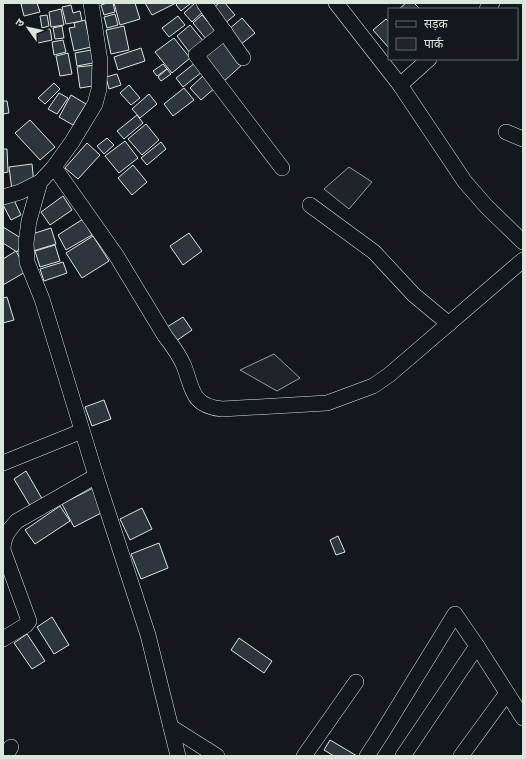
<svg xmlns="http://www.w3.org/2000/svg" width="526" height="759" font-family="Barlow,'Noto Sans Devanagari',sans-serif">
<style>
.green{fill:#202428;stroke:#939e99}
.building{fill:#2c363c;stroke:#d8e6dc}
.lines{fill:none;stroke-linecap:round;stroke-linejoin:round}
.minor-casing{stroke:#d8e6dc;stroke-width:16}
.minor{stroke:#14181c;stroke-width:15}
</style>
<rect width="100%" height="100%" fill="#14181c"/>
<g class="green">
<path d="M349,167L372,182L349,209L324,189Z"/>
<path d="M274,354L300,378L277,391L240,370Z"/>
</g>
<g class="building">
<path d="M26,3H37L40,12L24,16L21,4Z"/>
<path d="M107,3H113L115,12L104,15L101,5Z"/>
<path d="M114,3H135L140,19L120,25Z"/>
<path d="M145,3H176L152,15Z"/>
<path d="M178,3H191L181,11L176,5Z"/>
<path d="M195,3H200L206,9L192,22L184,13Z"/>
<path d="M219,3H225L235,15L224,24L212,9Z"/>
<path d="M406,3H414L420,9H399Z"/>
<path d="M71,5L73,13L80,11L82,21L66,24L62,7Z"/>
<path d="M61,9L64,25L51,27L49,12Z"/>
<path d="M115,14L118,25L107,28L104,17Z"/>
<path d="M47,15L49,26L42,28L40,16Z"/>
<path d="M202,15L216,31L206,39L193,23Z"/>
<path d="M178,16L185,25L169,37L162,28Z"/>
<path d="M242,18L255,33L240,45L228,30Z"/>
<path d="M386,19L389,22V48L373,30Z"/>
<path d="M85,20L91,47L74,51L69,28L75,27L74,23Z"/>
<path d="M190,25L204,42L190,53L177,36Z"/>
<path d="M62,26L64,38L55,39L53,28Z"/>
<path d="M124,26L129,50L111,54L106,30Z"/>
<path d="M50,29L52,40L38,43L36,32Z"/>
<path d="M174,38L190,58L172,73L155,52Z"/>
<path d="M63,40L66,52L54,55L52,42Z"/>
<path d="M222,40L243,64L224,81L202,57Z"/>
<path d="M141,48L145,61L118,70L114,57Z"/>
<path d="M96,49L98,62L77,66L75,53Z"/>
<path d="M68,53L72,74L60,76L56,56Z"/>
<path d="M195,63L202,72L183,87L176,78Z"/>
<path d="M163,64L167,69L157,76L153,71Z"/>
<path d="M96,65L99,85L80,88L77,67Z"/>
<path d="M167,69L171,74L161,81L158,77Z"/>
<path d="M206,73L217,86L201,100L190,88Z"/>
<path d="M117,74L121,85L109,89L106,77Z"/>
<path d="M54,83L60,89L45,104L38,98Z"/>
<path d="M129,85L140,98L131,105L120,93Z"/>
<path d="M184,88L194,100L173,116L164,104Z"/>
<path d="M59,93L68,98L57,114L48,109Z"/>
<path d="M149,94L157,104L140,118L132,109Z"/>
<path d="M71,95L86,104L73,125L59,117Z"/>
<path d="M3,101H7L9,113L3,114Z"/>
<path d="M137,115L143,123L124,139L117,131Z"/>
<path d="M30,120L55,147L40,160L15,133Z"/>
<path d="M146,124L159,140L142,155L128,139Z"/>
<path d="M107,138L114,145L104,154L97,146Z"/>
<path d="M125,141L138,158L119,173L105,156Z"/>
<path d="M161,142L166,149L147,165L141,158Z"/>
<path d="M87,143L100,155L78,179L65,168Z"/>
<path d="M3,149H7L8,172L3,173Z"/>
<path d="M32,164L34,184L12,190L9,167Z"/>
<path d="M133,165L147,182L132,195L118,178Z"/>
<path d="M63,196L72,210L50,225L41,212Z"/>
<path d="M14,200L21,215L11,220L3,205Z"/>
<path d="M83,219L92,235L66,250L58,235Z"/>
<path d="M3,227L24,240L17,252L3,243Z"/>
<path d="M51,228L56,244L33,251L29,235Z"/>
<path d="M189,233L202,251L183,265L170,246Z"/>
<path d="M93,236L109,261L82,278L66,253Z"/>
<path d="M55,245L60,261L40,267L35,251Z"/>
<path d="M16,251L27,271L3,285V259Z"/>
<path d="M63,262L67,273L44,281L40,269Z"/>
<path d="M7,297L14,320L3,323V298Z"/>
<path d="M183,317L192,330L176,341L167,327Z"/>
<path d="M104,400L111,419L92,426L85,407Z"/>
<path d="M26,471L44,502L32,509L14,479Z"/>
<path d="M93,488L105,511L74,527L62,504Z"/>
<path d="M60,506L70,521L35,544L25,530Z"/>
<path d="M142,508L152,529L130,540L120,519Z"/>
<path d="M338,536L345,552L336,555L330,540Z"/>
<path d="M159,543L168,568L141,579L131,554Z"/>
<path d="M52,617L69,645L54,654L37,627Z"/>
<path d="M27,634L45,661L32,669L14,643Z"/>
<path d="M239,638L272,661L264,673L231,650Z"/>
<path d="M330,740L357,756H334L324,750Z"/>
</g>
<g class="lines">
<defs>
<g id="minor">
<path d="M204,3L243,58"/>
<path d="M336,3L400,85L429,59"/>
<path d="M487,9L492,3"/>
<path d="M225,32L196,55L282,168"/>
<path d="M400,85L465,182L486,206L523,242"/>
<path d="M506,132L523,139"/>
<path d="M54,167L116,255L165,336C172,345 179,354 184,366C193,389 191,406 222,409L327,403L373,386L389,375L523,260"/>
<path d="M40,182L29,221L26,243L27,262L42,299L96,476L148,635L178,756"/>
<path d="M3,197L20,192L40,182L54,167L72,142L95,104L99,89L100,61L91,3"/>
<path d="M310,205L374,252L414,295L449,324"/>
<path d="M3,463L82,431"/>
<path d="M3,639L26,625L29,621L3,550C3,537 8,531 17,521L96,476"/>
<path d="M171,727L217,756"/>
<path d="M5,756L11,747"/>
<path d="M304,756L356,682"/>
<path d="M367,756L380,736L455,614L477,646L523,718"/>
<path d="M403,756L477,646"/>
<path d="M461,756L507,693"/>
</g>
</defs>
<use href="#minor" class="minor-casing"/>
<use href="#minor" class="minor"/>
</g>
<rect width="526" height="759" fill="none" stroke="#d8e6dc" stroke-width="8"/>
<rect x="388" y="8" width="130" height="52" fill="#14181c" stroke="#626a69"/>
<rect x="396" y="21" width="20" height="6" fill="#14181c" stroke="#626a69"/>
<text x="424" y="28" font-size="12" fill="#d8e6dc">सड़क</text>
<rect x="396" y="38" width="20" height="12" fill="#202428" stroke="#626a69"/>
<text x="424" y="48" font-size="12" fill="#d8e6dc">पार्क</text>
<g transform="translate(28 28) rotate(303)" stroke="#14181c" stroke-width="3" paint-order="stroke">
<path d="M0-3L7 15L0 10L-7 15Z" fill="#d8e6dc"/>
<text y="-6" font-size="11" font-weight="bold" text-anchor="middle" fill="#d8e6dc">उ</text>
</g>
</svg>
